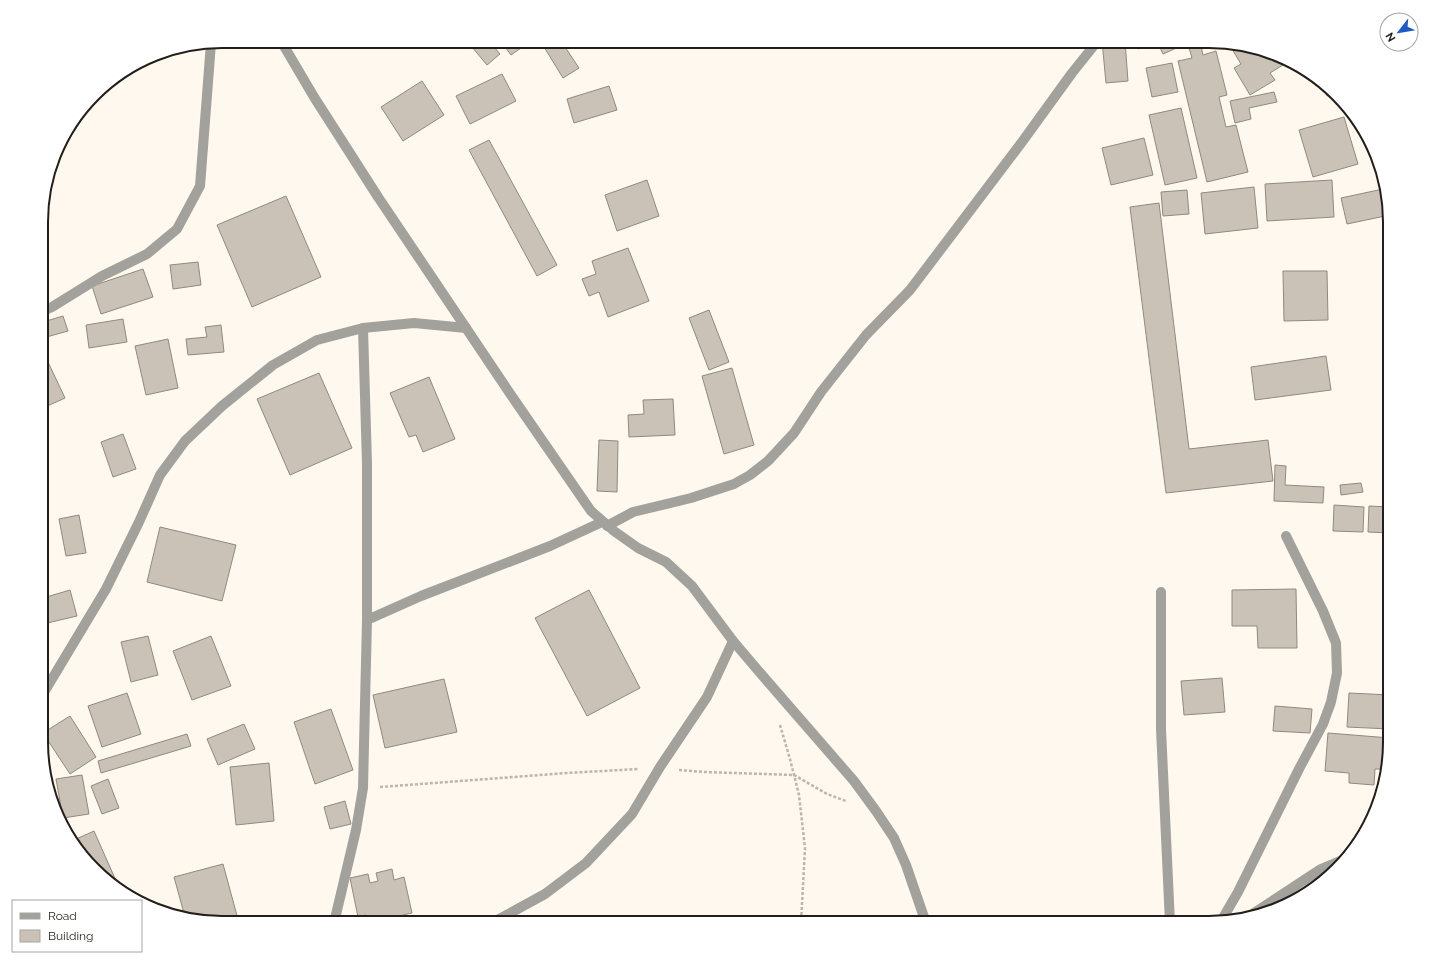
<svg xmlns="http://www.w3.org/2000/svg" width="1431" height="964" font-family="Raleway,sans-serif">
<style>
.building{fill:#cbc2b7;stroke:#91897e}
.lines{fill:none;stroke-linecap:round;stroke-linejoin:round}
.path{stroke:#bbb5ad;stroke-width:2.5;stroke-dasharray:3 2;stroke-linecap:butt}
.minor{stroke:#a3a19c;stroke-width:10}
.rim{fill:none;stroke:#221f1b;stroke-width:2}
</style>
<rect width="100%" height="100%" fill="#fff8ee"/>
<g class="building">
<path d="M467,41H489L500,54L487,65Z"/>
<path d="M501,41H531L511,55Z"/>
<path d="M542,41H561L579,68L563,78L541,42Z"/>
<path d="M1102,41H1125L1128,81L1106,83Z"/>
<path d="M1135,41H1156L1138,49Z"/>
<path d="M1157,41H1192L1163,54Z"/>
<path d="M1229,44L1267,51L1283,58L1286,63L1270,73L1275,80L1250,95L1234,68L1241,64Z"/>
<path d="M1201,46L1203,55L1216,51L1227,95L1219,97L1226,127L1236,125L1248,172L1207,182L1178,61L1192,58L1189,48Z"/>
<path d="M1172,63L1178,92L1152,97L1146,68Z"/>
<path d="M502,74L516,101L470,124L456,96Z"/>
<path d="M422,81L444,115L403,141L381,107Z"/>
<path d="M1321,83L1331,94L1327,96Z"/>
<path d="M609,86L617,110L574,123L567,99Z"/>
<path d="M1274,92L1277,102L1249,108L1251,119L1235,123L1230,101Z"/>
<path d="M1181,108L1197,178L1165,185L1149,115Z"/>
<path d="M1344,117L1358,164L1313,177L1299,130Z"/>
<path d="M1144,138L1153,175L1111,185L1102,148Z"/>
<path d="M489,140L557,265L537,276L469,150Z"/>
<path d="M647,180L659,216L617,231L605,195Z"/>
<path d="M1332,180L1334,217L1267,221L1265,184Z"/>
<path d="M1254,187L1258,228L1205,234L1201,193Z"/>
<path d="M1383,189L1390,210V215L1347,224L1341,198Z"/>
<path d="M1187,190L1189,214L1163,216L1161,192Z"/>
<path d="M286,196L321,277L252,307L217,225Z"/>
<path d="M1159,203L1189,449L1268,440L1273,481L1166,493L1130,207Z"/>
<path d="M628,248L649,301L608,317L599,292L589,296L582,279L596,274L592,261Z"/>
<path d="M198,262L201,285L173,289L170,265Z"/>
<path d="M143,269L153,297L101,314L92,286Z"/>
<path d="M1283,271H1327L1328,320L1284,321Z"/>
<path d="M709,310L729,362L709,370L689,318Z"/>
<path d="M63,316L68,331L43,338V322Z"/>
<path d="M123,319L127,342L89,348L86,325Z"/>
<path d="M221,325L224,352L188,355L186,339L207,337L205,327Z"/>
<path d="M168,339L178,388L146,395L135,346Z"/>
<path d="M1326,356L1331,390L1255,400L1251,367Z"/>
<path d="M48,362L65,398L43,408V365Z"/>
<path d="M732,368L754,445L724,454L702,376Z"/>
<path d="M319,373L352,448L290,475L257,399Z"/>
<path d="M429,377L455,439L423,452L416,435L409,437L390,393Z"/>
<path d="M673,399L675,435L629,437L628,415L644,414L643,400Z"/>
<path d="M123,434L136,469L113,477L101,442Z"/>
<path d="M599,440L618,441L617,492L597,491Z"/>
<path d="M1275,465L1286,466L1285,485L1324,487L1323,503L1274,501Z"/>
<rect x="1388" y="480" width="2" height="24"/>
<path d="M1361,483L1363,492L1341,495L1340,485Z"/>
<path d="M1334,505L1364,507L1363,532L1333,531Z"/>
<path d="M1369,506L1390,507V533L1368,532Z"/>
<path d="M79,515L86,553L66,556L59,519Z"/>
<path d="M160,527L236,545L222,601L147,582Z"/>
<path d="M1296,589L1297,648H1258L1257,626H1232V590Z"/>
<path d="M70,590L77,616L43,624V598Z"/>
<path d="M589,590L640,688L587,716L535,618Z"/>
<path d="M148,636L158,675L131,682L121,642Z"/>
<path d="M211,636L231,686L192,700L173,651Z"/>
<path d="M1222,678L1225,712L1184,715L1181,681Z"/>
<path d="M444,679L457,732L385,748L373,695Z"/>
<path d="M127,693L141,734L102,747L88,706Z"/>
<path d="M1349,693L1390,695V729L1347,727Z"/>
<path d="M1275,706L1312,709L1310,733L1273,731Z"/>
<path d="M331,709L353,770L315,784L294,722Z"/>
<path d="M70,716L96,757L70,774L43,733Z"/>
<path d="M244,724L255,749L218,765L207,739Z"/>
<path d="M1328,733L1390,738V754L1387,769H1375L1374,785L1349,783V773L1325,771Z"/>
<path d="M187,734L191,746L101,773L98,761Z"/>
<path d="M269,763L274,821L236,825L230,767Z"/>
<path d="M82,775L89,814L63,818L56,779Z"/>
<path d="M108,779L119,808L102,814L91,786Z"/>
<path d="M345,801L351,824L330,829L324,807Z"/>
<path d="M94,831L117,883L114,885L72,841Z"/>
<path d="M223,864L239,923H221L185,917L174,877Z"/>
<path d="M392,869L394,880L404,877L412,913L368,923L366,915L358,917L350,878L368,874L370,883L378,881L376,873Z"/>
</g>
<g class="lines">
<g class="path">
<path d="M780,725L790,759L799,795L805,848L801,923"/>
<path d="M679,770L705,772L794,775L827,794L846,801"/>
<path d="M380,787L567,773L638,769"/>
</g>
<g class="minor">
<path d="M281,41L314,97L378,197L511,395L591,511L614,531L638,548L666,562L692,586L733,641L762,675L854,781L876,811L894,838L906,865L926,923"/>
<path d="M43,311L52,307L102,276L147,254L177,229L200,186L211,43"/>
<path d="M607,526L633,512L691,498L734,484L750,475L768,461L794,433L821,392L866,335L910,290L1022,142L1072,73L1096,43"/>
<path d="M1161,592V729L1170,923"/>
<path d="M367,620L421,596L550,546L602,522"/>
<path d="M43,694L106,589L139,522L160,475L185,441L222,406L273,365L317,340L363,328L414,323L466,328"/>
<path d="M1254,913L1321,869L1340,861"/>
<path d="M334,923L356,830L363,788L367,620V464L363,328"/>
<path d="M492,923L545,894L586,863L632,814L660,767L707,697L733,641"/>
<path d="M1220,923L1238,892L1299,769L1323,724L1331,702L1337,673L1336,643L1323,611L1286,536"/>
</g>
</g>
<path d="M0 0H1431V964H0ZM222 48H1209A174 174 0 0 1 1383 222V742A174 174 0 0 1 1209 916H222A174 174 0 0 1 48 742V222A174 174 0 0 1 222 48Z" fill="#fff" fill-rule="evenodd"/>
<path class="rim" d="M222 48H1209A174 174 0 0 1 1383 222V742A174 174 0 0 1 1209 916H222A174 174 0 0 1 48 742V222A174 174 0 0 1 222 48Z"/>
<rect x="12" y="900" width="130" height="52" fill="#ffffff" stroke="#a7a5a4"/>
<rect x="20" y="913" width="20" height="6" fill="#a3a19c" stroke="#a7a5a4"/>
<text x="48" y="920" font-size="12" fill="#221f1b">Road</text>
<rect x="20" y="930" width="20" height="12" fill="#cbc2b7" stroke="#a7a5a4"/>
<text x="48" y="940" font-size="12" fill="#221f1b">Building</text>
<g transform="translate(1399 32) rotate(239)"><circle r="19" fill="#ffffff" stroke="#a7a5a4"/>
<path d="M0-3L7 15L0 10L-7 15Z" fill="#1e5ac6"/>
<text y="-6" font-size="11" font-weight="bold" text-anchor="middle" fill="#221f1b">N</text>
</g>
</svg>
